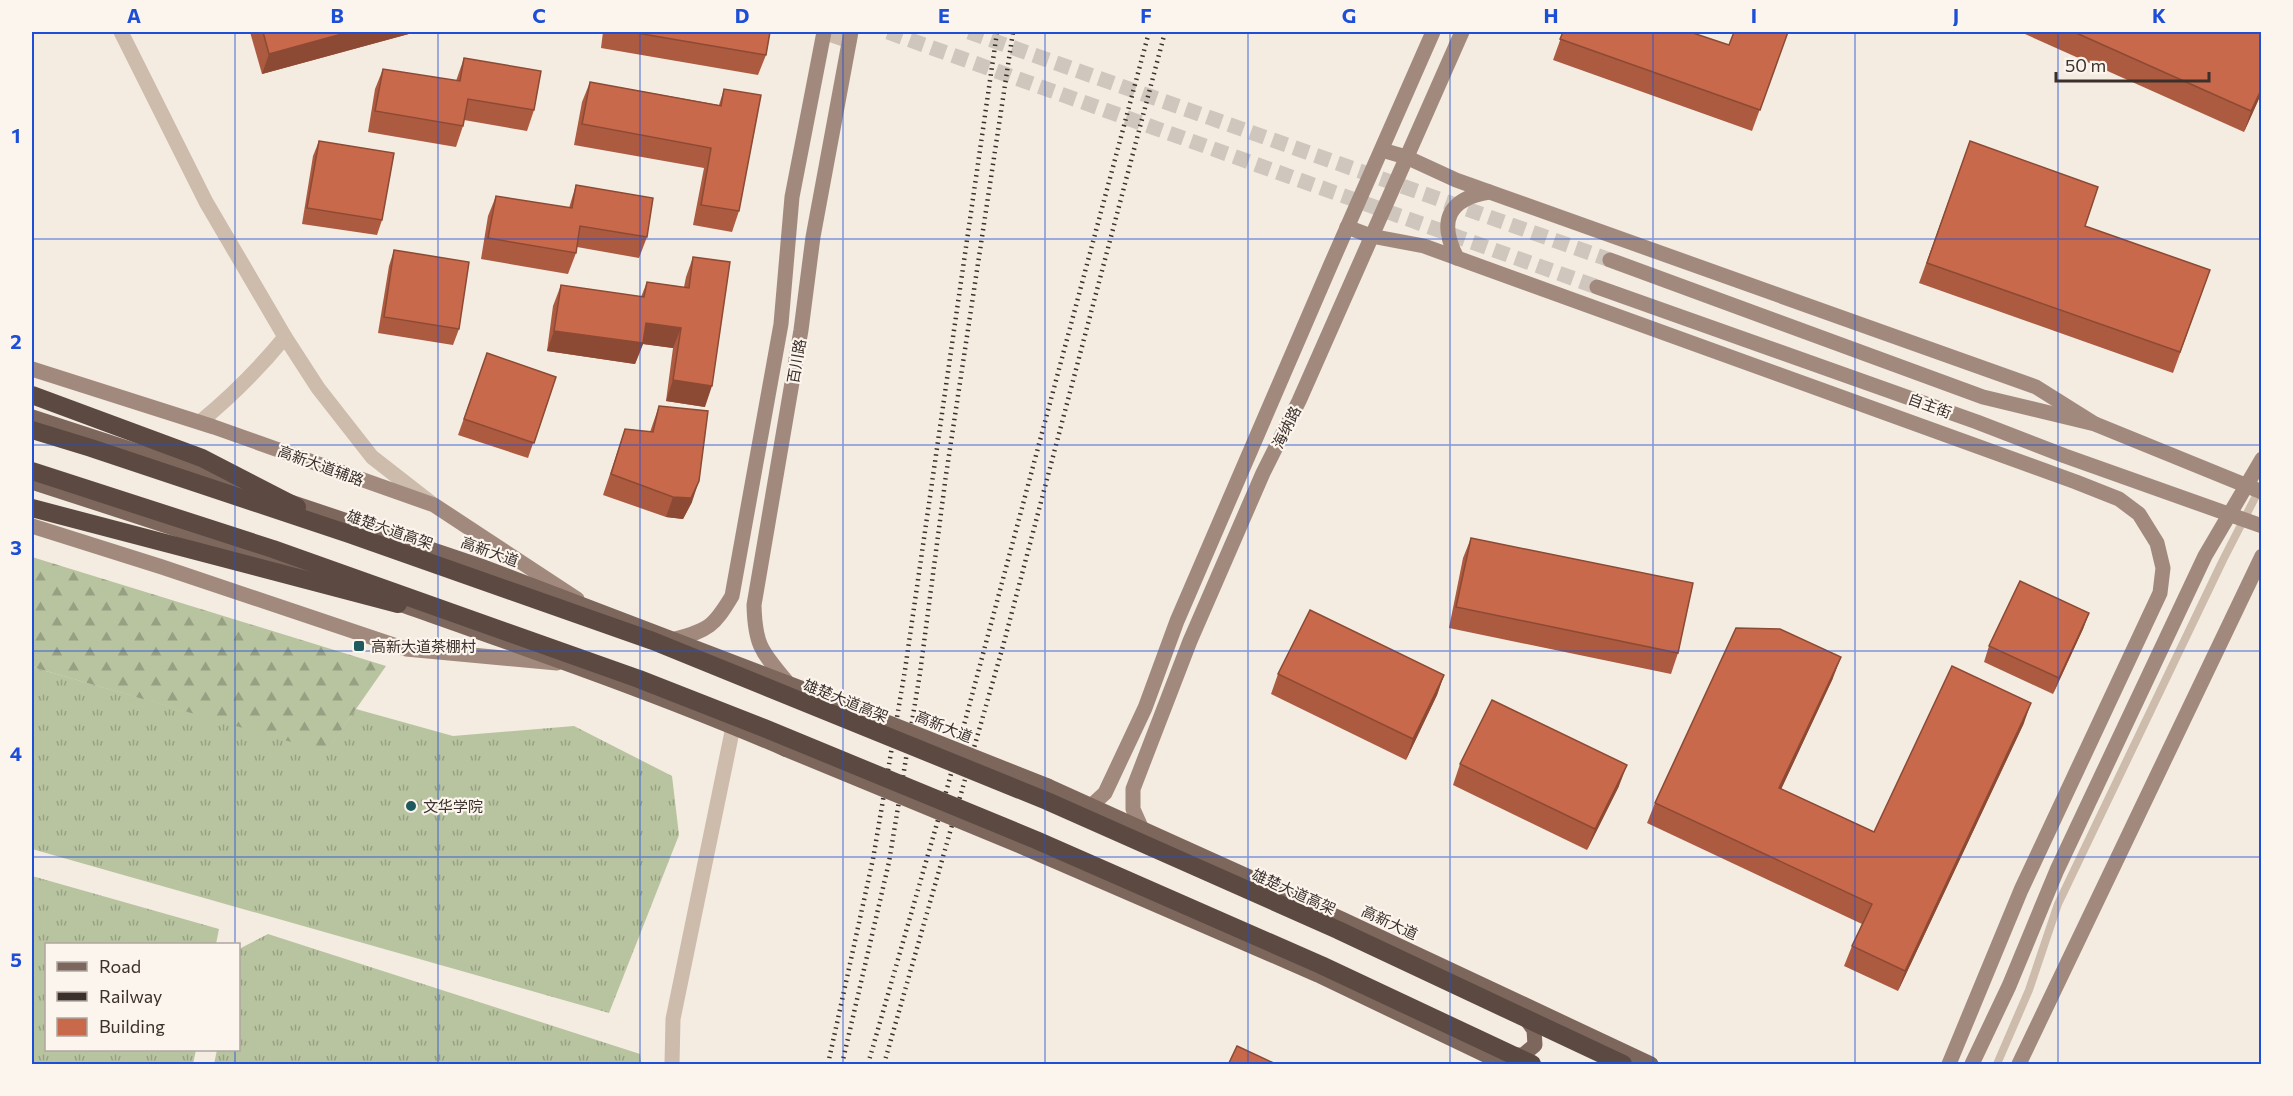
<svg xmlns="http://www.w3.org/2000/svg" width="2293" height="1096" font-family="Commissioner,'Noto Sans SC',sans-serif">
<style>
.grass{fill:url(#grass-tufts)}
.forest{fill:url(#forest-firs)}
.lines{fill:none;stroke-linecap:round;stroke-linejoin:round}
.secondary-tunnel{stroke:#cfc6bd;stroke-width:15;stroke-dasharray:15 8;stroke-linecap:butt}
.lane{stroke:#cdbbac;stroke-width:8}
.street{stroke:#cdbbac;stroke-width:15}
.secondary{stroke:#a18a7d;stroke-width:15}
.primary{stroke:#7d675c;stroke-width:15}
.rail{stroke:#3b302b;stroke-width:4.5;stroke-dasharray:1.5 4.5;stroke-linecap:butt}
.primary-bridge{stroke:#7d675c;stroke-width:15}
.highway-bridge{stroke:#5c4a42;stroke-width:18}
.wall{fill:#ac5a40}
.shaded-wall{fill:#8c4a34}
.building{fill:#c8694b;stroke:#8c4a34;stroke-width:1.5}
.grid{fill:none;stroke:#1d4ed8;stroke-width:1.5;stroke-opacity:0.55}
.poi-dot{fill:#1f5a5e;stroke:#fbf5ee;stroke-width:2}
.labels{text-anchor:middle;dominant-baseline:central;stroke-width:4.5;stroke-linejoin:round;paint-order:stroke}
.street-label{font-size:15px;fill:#3b302b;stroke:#fbf5ee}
.poi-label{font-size:15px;fill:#3b302b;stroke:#fbf5ee;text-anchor:start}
.neatline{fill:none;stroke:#1d4ed8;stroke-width:2}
.grid-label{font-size:20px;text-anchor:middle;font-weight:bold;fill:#1d4ed8}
</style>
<defs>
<pattern id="grass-tufts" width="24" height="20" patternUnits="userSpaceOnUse" patternTransform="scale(1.5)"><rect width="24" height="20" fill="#b8c4a0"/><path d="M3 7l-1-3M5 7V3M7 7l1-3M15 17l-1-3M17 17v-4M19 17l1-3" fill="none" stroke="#97a083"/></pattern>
<pattern id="forest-firs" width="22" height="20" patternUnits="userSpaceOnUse" patternTransform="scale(1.5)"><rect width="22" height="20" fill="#b8c4a0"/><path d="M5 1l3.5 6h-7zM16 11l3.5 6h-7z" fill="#97a083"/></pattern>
</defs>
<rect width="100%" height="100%" fill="#f4ebe1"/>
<g class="grass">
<path d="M32,667L326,751L356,709L453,736L574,726L672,776L679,835L609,1013L32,849Z"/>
<path d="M32,876L219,929L216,944H46V1050H196L193,1064H32Z"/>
<path d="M268,934L640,1054L641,1064H214L217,1050H238L239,949Z"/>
</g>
<path class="forest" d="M32,557L386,666L326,752L32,667Z"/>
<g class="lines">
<g class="secondary-tunnel">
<path d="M888,32L1597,287"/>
<path d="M969,32L1610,260"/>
</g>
<path class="lane" d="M1997,1064L2029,990L2058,904L2223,560L2259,490"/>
<g class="street">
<path d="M121,32L206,202L285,337L318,388L372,457L431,503"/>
<path d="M823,32L849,41"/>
<path d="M200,422C233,395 258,370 285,337"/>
<path d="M672,1064L673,1019L733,727"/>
</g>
<g class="secondary">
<path d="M1382,150L1406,157L1456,180L2036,387L2095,424"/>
<path d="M1347,227L1371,236L1424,246L2076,482L2119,499L2139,514L2157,543L2163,568L2160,593L2021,890L1949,1064"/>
<path d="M1457,258C1438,221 1448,199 1489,192"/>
<path d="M1610,260L1983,397L2095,424L2262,492"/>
<path d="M1597,287L1977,422L2065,456L2262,526"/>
<path d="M32,369L214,427L434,505L577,599"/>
<path d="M32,526L162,567L406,649L557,663"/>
<path d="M675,639C709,630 714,626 732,596L781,324L792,197L824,32"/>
<path d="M787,682C762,652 755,646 754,605L801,330L813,237L851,32"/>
<path d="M1091,806L1105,793L1145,708L1177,621L1331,264L1433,32"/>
<path d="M1141,827L1133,809V789L1190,641L1263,473L1299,401L1462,32"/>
<path d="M1972,1064L2009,986L2057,870L2205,556L2262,459"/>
<path d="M2019,1064L2262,556"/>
</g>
<g class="primary">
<path d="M32,417L243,486"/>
<path d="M32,482L320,576"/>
<path d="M288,501L481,566L806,690"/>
<path d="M388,600C521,647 655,693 785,749"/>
<path d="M1048,786L1342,919L1651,1064"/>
<path d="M1025,848L1318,975L1504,1064"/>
<path d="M1508,1055H1523L1535,1045L1534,1030L1524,1016"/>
</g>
<g class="rail">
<path d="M828,1064L873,859L905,670L997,32"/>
<path d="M842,1064L889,862L920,673L946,475L1013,32"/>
<path d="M868,1064L948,785L1149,32"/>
<path d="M884,1064L1003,646L1165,32"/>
</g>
<g class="primary-bridge">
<path d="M806,690L1048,786"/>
<path d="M785,749L1025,848"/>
</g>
<g class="highway-bridge">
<path d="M32,395L202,458L297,507"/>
<path d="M32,430L91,448L349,534L653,641L1047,801L1338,930L1623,1064"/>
<path d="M32,471L273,549L639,679L764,728L1036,840L1321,965L1532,1064"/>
<path d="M32,508L398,604"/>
</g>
</g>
<g class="wall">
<path d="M250,32H416L262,74Z"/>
<path d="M603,32H770L766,55L758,75L601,48Z"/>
<path d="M1563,32L1729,45L1788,32L1752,131L1553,60Z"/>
<path d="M2026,32H2262V92L2244,132L2025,34Z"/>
<path d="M464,58L534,110L527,131L464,120L463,126L456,147L368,132L375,89L383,69L456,81Z"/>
<path d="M590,82L719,105L724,89L739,211L732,232L693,225L704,168L574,145L582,102Z"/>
<path d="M319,141L382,220L377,235L302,224L313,156Z"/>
<path d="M1970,141L2085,226L2210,270L2173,373L1919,283Z"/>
<path d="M576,185L647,237L639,258L577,247L576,253L568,274L481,259L488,216L496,196L569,208Z"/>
<path d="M394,250L459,329L453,345L378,333L389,266Z"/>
<path d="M693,257L705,407L666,401L673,348L643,344L635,364L547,351L553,306L561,285L641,297L647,282L684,287L686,277Z"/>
<path d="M487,353L556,377L528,458L458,435Z"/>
<path d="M659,406L692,502L683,519L666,517L603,495L625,429L650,432Z"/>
<path d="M1471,538L1678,653L1671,674L1449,628L1463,558Z"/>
<path d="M2089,613L2083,629L2053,694L1984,662L1989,646Z"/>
<path d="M1278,674L1444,675L1437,695L1406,760L1271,694Z"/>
<path d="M1833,678L1781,789L1874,832L2024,723L1898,991L1844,966L1852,946L1862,924L1647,823L1655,803Z"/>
<path d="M1460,764L1619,786L1587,850L1453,785Z"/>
</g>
<g class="shaded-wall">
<path d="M349,32H416L262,74L269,54Z"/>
<path d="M2262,88V92L2244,132L2251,111Z"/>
<path d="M646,323L681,328L673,348L643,344L635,364L547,351L554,331Z"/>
<path d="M673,380L712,386L705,407L666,401Z"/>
<path d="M699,481L692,502L683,519L666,517L673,497Z"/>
<path d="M2089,613L2083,629L2053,694L2059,678Z"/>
<path d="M1841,657L1833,678L1772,809L1779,788Z"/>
<path d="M1444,675L1437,695L1406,760L1413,739Z"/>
<path d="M2031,703L2024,723L1898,991L1905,971Z"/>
<path d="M1627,765L1619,786L1587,850L1595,829Z"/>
</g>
<g class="building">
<path d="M263,32H349L269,54Z"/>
<path d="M631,32H770L766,55Z"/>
<path d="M1563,32H1690L1729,45L1734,32H1788L1760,110L1560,39Z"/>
<path d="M2074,32H2262V88L2251,111Z"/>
<path d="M464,58L541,71L534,110L468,99L463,126L375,111L383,69L460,81Z"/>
<path d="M590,82L721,106L724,89L761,95L739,211L701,205L711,148L582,124Z"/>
<path d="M319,141L394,153L382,220L307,208Z"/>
<path d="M1970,141L2098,187L2085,226L2210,270L2180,352L1927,263Z"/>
<path d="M576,185L653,198L647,237L580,226L576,253L488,238L496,196L572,208Z"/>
<path d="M394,250L469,262L459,329L384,317Z"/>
<path d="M693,257L730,262L712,386L673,380L681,328L646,323L643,343L554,331L561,285L644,297L647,282L689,288Z"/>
<path d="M487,353L556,377L534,443L464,419Z"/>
<path d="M659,406L708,411L699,481L691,498L673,497L611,474L625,429L653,432Z"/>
<path d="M1471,538L1693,583L1678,653L1456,607Z"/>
<path d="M2020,581L2089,613L2059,678L1989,646Z"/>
<path d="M1310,610L1444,675L1413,739L1278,674Z"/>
<path d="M1736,628L1780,629L1841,657L1779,788L1874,832L1952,666L2031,703L1905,971L1852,946L1872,904L1655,803Z"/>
<path d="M1492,700L1627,765L1595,829L1460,764Z"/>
<path d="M1237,1046L1278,1065H1228Z"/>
</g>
<path class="grid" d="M235,32V944M438,32V1064M640,32V1064M843,32V1064M1045,32V1064M1248,32V1064M1450,32V1064M1653,32V1064M1855,32V1064M2058,32V1064M32,239H2262M32,445H2262M32,651H2262M32,857H2262M235,1050V1064"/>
<g class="poi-dot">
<rect x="353" y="640" width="12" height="12" rx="3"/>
<circle cx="411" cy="806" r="6"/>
</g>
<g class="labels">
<g class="street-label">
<text transform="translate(796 361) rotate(-80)">百川路</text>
<text transform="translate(1930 405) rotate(20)">自主街</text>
<text transform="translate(1286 427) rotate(-64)">海纳路</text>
<text transform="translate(321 465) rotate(20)">高新大道辅路</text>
<text transform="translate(390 529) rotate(19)">雄楚大道高架</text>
<text transform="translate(490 551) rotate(20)">高新大道</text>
<text transform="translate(846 700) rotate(22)">雄楚大道高架</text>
<text transform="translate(944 726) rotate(22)">高新大道</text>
<text transform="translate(1294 891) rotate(24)">雄楚大道高架</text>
<text transform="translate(1390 922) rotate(25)">高新大道</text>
</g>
<g class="poi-label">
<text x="371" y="646">高新大道茶棚村</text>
<text x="423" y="806">文华学院</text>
</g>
</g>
<rect width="2293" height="1096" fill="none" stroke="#fbf5ee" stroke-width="66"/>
<rect x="45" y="943" width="195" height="108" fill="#fbf5ee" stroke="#aea6a0" stroke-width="1.5"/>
<rect x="57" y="962" width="30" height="9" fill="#7d675c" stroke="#aea6a0" stroke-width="1.5"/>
<text x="99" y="973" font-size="18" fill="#3b302b">Road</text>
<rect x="57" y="992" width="30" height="9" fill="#3b302b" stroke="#aea6a0" stroke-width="1.5"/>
<text x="99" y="1003" font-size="18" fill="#3b302b">Railway</text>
<rect x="57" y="1018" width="30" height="18" fill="#c8694b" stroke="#aea6a0" stroke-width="1.5"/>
<text x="99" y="1033" font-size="18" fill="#3b302b">Building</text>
<path d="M2056 72v9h153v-9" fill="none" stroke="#3b302b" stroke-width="3"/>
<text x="2065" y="72" font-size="18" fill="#3b302b" stroke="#fbf5ee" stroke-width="4.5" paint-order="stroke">50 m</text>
<rect x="33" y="33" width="2227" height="1030" class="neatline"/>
<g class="grid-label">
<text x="134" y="23">A</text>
<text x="337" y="23">B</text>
<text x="539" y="23">C</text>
<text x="742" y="23">D</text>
<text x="944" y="23">E</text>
<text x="1146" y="23">F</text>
<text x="1349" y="23">G</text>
<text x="1551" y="23">H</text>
<text x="1754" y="23">I</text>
<text x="1956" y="23">J</text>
<text x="2159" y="23">K</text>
<text x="16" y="143">1</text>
<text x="16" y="349">2</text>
<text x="16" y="555">3</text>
<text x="16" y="761">4</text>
<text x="16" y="967">5</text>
</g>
</svg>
